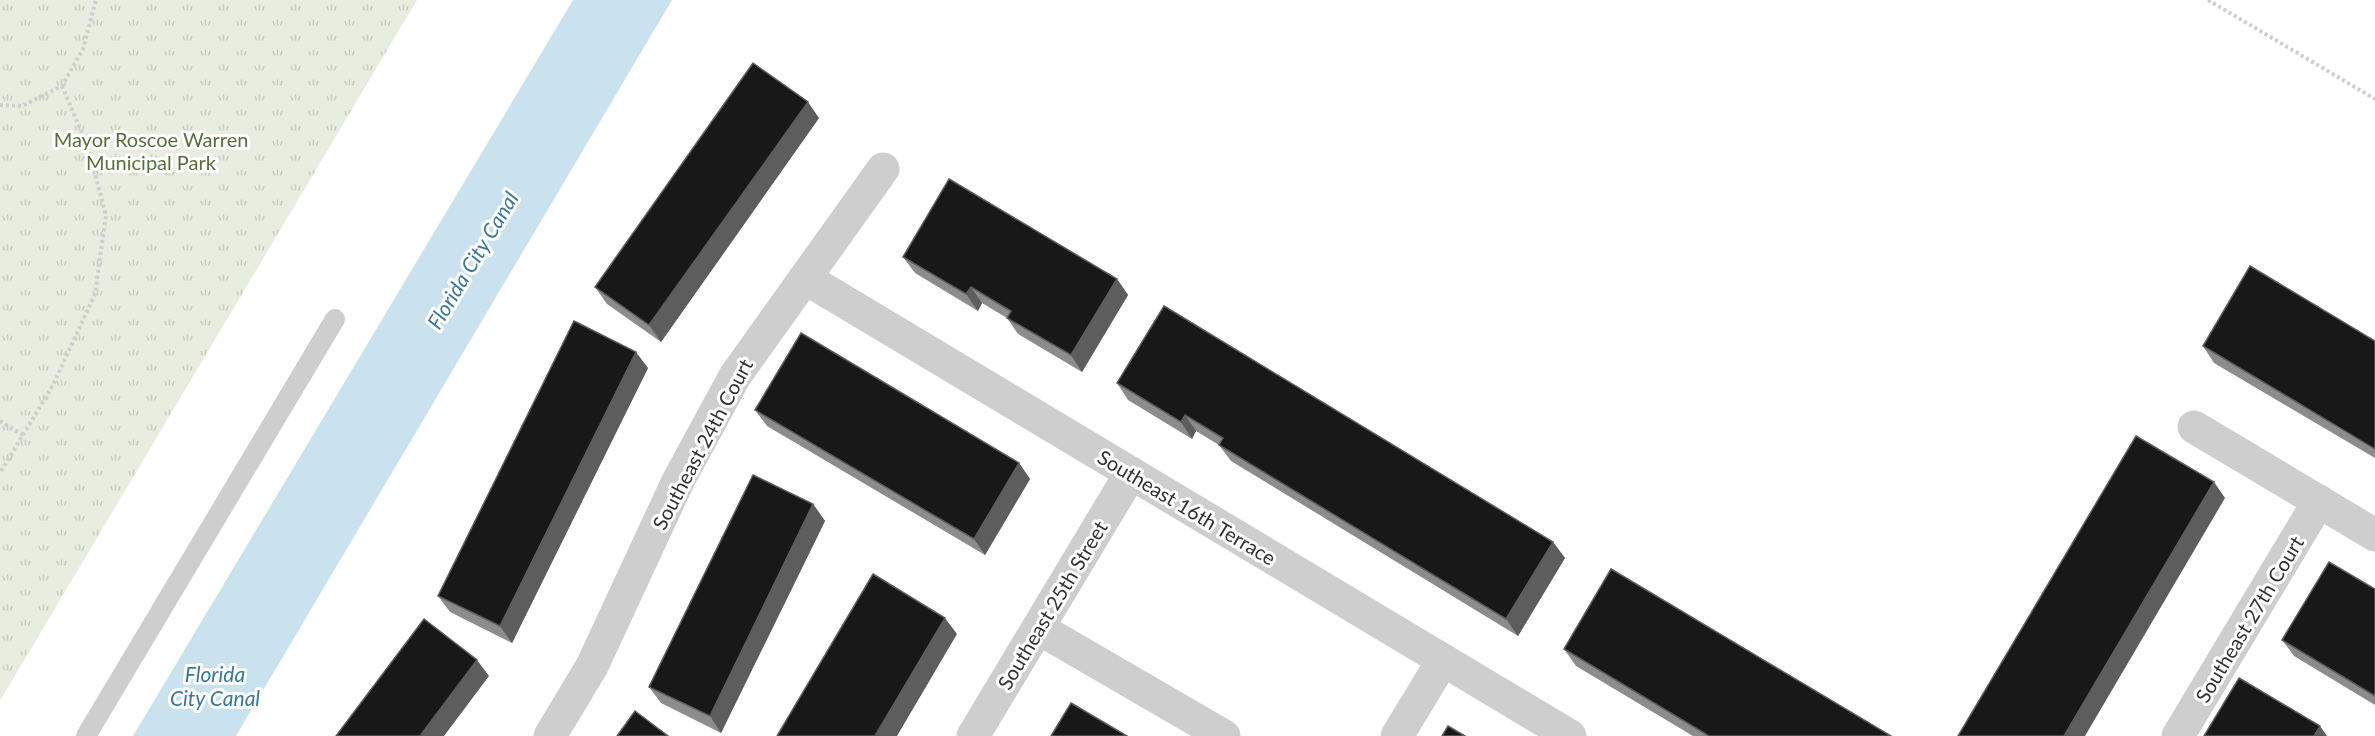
<svg xmlns="http://www.w3.org/2000/svg" width="2375" height="736" font-family="Lato,sans-serif">
<style>
.grass{fill:url(#grass-tufts)}
.water{fill:#cae2ee}
.lines{fill:none;stroke-linecap:round;stroke-linejoin:round}
.path{stroke:#cecece;stroke-width:4;stroke-dasharray:3 3;stroke-linecap:butt}
.lane{stroke:#cecece;stroke-width:20}
.street{stroke:#cecece;stroke-width:33}
.wall{fill:#8c8c8c}
.shaded-wall{fill:#5d5d5d}
.building{fill:#181818;stroke:#5d5d5d;stroke-width:1.5}
.labels{text-anchor:middle;dominant-baseline:central;stroke-width:6;stroke-linejoin:round;paint-order:stroke}
.park-label{font-size:20px;fill:#576f3b;stroke:#fff}
.street-label{font-size:20px;fill:#313131;stroke:#fff}
.water-label{font-size:21px;font-style:italic;fill:#3a7898;stroke:#fff}
</style>
<defs>
<pattern id="grass-tufts" width="24" height="20" patternUnits="userSpaceOnUse" patternTransform="scale(1.5)"><rect width="24" height="20" fill="#e8eedf"/><path d="M3 7l-1-3M5 7V3M7 7l1-3M15 17l-1-3M17 17v-4M19 17l1-3" fill="none" stroke="#c7cdc0"/></pattern>
</defs>
<rect width="100%" height="100%" fill="#fff"/>
<path class="grass" d="M0,0H417L0,701Z"/>
<path class="water" d="M573,0H672L236,736H133Z"/>
<g class="lines">
<g class="path">
<path d="M2208,0L2375,99"/>
<path d="M0,105L22,106L62,86L83,49L96,0"/>
<path d="M0,421L23,435L0,473"/>
<path d="M23,435L53,385L95,294L106,216L89,150L62,86"/>
</g>
<path class="lane" d="M86,736L335,319"/>
<g class="street">
<path d="M805,278L1570,736"/>
<path d="M2194,427L2375,535"/>
<path d="M1038,628L1224,736"/>
<path d="M550,736L592,666L678,481L735,376L883,169"/>
<path d="M973,736L1131,473"/>
<path d="M1397,736L1443,660"/>
<path d="M2178,736L2319,501"/>
</g>
</g>
<g class="wall">
<path d="M819,118L661,342L607,304L595,287Z"/>
<path d="M903,257L1117,279L1128,295L1082,372L1018,334L1007,318L982,303L978,311L915,273Z"/>
<path d="M2375,341V458L2214,363L2203,346Z"/>
<path d="M648,368L512,643L450,612L438,596Z"/>
<path d="M1117,383L1553,542L1565,558L1518,636L1231,461L1219,445L1196,431L1192,439L1128,400Z"/>
<path d="M755,410L1019,463L1030,479L985,555L767,426Z"/>
<path d="M813,504L825,521L721,733L661,703L649,687Z"/>
<path d="M2375,589V705L2294,656L2282,640Z"/>
<path d="M1564,649L1891,736H1693L1576,666Z"/>
</g>
<g class="shaded-wall">
<path d="M808,102L819,118L661,342L649,325Z"/>
<path d="M1117,279L1128,295L1082,372L1071,355Z"/>
<path d="M971,287L982,303L978,311L966,294Z"/>
<path d="M636,352L648,368L512,643L500,626Z"/>
<path d="M1185,415L1196,431L1192,439L1181,422Z"/>
<path d="M1019,463L1030,479L985,555L974,539Z"/>
<path d="M2214,482L2225,498L2085,736H2064Z"/>
<path d="M813,504L825,521L721,733L710,716Z"/>
<path d="M1553,542L1565,558L1518,636L1506,619Z"/>
<path d="M945,618L957,634L897,736H875Z"/>
<path d="M477,660L489,676L444,736H420Z"/>
<path d="M2320,726L2327,736H2314Z"/>
</g>
<g class="building">
<path d="M753,63L808,102L649,325L595,287Z"/>
<path d="M949,179L1117,279L1071,355L1007,318L1011,311L971,287L966,294L903,257Z"/>
<path d="M2250,266L2375,341V449L2203,346Z"/>
<path d="M1164,306L1553,542L1506,619L1219,445L1223,438L1185,415L1181,422L1117,383Z"/>
<path d="M574,321L636,352L500,626L438,596Z"/>
<path d="M801,333L1019,463L974,539L755,410Z"/>
<path d="M2136,436L2214,482L2064,736H1958Z"/>
<path d="M753,475L813,504L710,716L649,687Z"/>
<path d="M2329,562L2375,589V696L2282,640Z"/>
<path d="M1611,569L1891,736H1709L1564,649Z"/>
<path d="M873,574L945,618L875,736H777Z"/>
<path d="M424,619L477,660L420,736H336Z"/>
<path d="M2239,678L2320,726L2314,736H2204Z"/>
<path d="M1071,703L1127,736H1051Z"/>
<path d="M635,711L668,736H617Z"/>
<path d="M1448,726L1465,736H1442Z"/>
</g>
<g class="labels">
<g class="park-label">
<text x="151" y="139">Mayor Roscoe Warren<tspan x="151" dy="23">Municipal Park</tspan></text>
</g>
<g class="street-label">
<text transform="translate(702 444) rotate(-62)">Southeast 24th Court</text>
<text transform="translate(1187 507) rotate(31)">Southeast 16th Terrace</text>
<text transform="translate(1052 605) rotate(-59)">Southeast 25th Street</text>
<text transform="translate(2249 619) rotate(-59)">Southeast 27th Court</text>
</g>
<g class="water-label">
<text transform="translate(472 260) rotate(-59)">Florida City Canal</text>
<text x="215" y="673">Florida<tspan x="215" dy="24">City Canal</tspan></text>
</g>
</g>
</svg>
